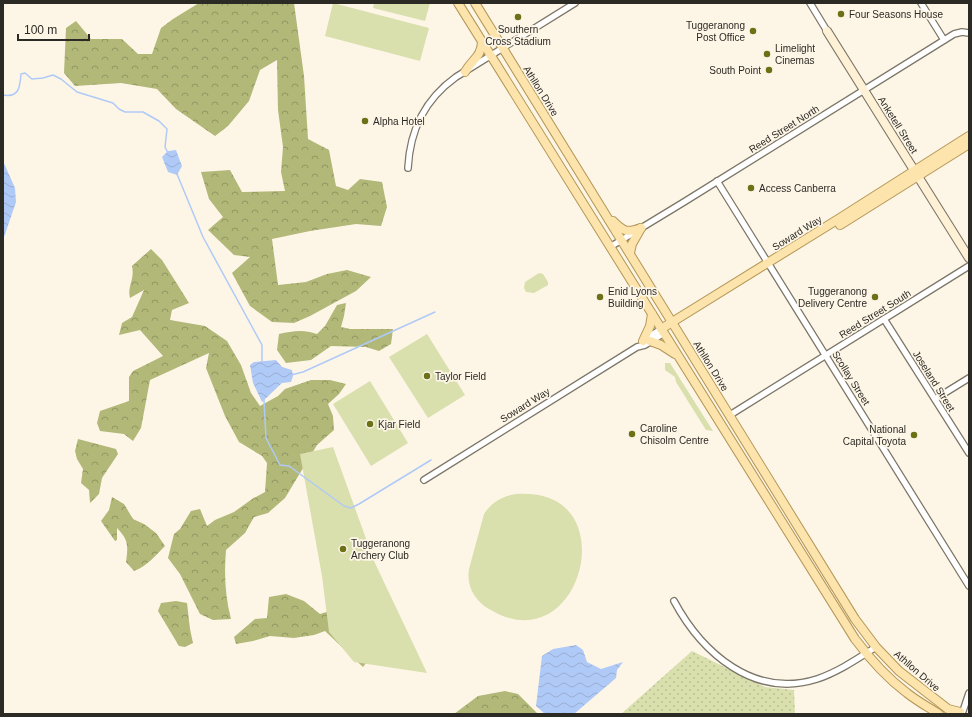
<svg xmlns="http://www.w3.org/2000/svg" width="972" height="717" font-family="Arial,sans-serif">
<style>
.forest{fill:url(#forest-crowns)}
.park{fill:url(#park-dots)}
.garden{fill:#d9dfad}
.water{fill:url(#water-waves)}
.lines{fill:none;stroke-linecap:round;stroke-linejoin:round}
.stream{stroke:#b0caf7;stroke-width:1.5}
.street-casing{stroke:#7c7668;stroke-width:8}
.secondary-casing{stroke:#7c7668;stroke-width:10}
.primary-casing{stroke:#b39758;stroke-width:10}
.street{stroke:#fff;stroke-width:5.5}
.secondary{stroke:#fef1d5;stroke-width:8}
.primary{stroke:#fde3ac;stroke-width:8}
.poi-dot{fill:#6c7117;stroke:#fdf6e7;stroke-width:1.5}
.labels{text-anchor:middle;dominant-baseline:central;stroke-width:3.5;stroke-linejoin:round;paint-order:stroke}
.poi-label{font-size:10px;fill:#2c2a24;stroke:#fdf6e7;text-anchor:start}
.street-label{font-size:10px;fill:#2c2a24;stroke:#fdf6e7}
</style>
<defs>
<pattern id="forest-crowns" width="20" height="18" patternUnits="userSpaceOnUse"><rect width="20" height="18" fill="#b2b878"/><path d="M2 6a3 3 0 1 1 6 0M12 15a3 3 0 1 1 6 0" fill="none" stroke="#919662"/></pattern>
<pattern id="park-dots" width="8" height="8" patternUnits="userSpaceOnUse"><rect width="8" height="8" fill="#d9dfad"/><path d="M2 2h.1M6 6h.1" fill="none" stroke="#bac095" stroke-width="1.8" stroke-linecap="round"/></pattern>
<pattern id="water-waves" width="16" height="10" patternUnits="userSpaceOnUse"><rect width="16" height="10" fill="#b0caf7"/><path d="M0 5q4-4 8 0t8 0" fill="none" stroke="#98aed4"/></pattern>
</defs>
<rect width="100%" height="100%" fill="#fdf6e7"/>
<g class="forest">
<path d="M199,3H294L304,76L308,139L329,150L336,186L348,190L360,179L382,182L387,207L381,226L356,224L310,231L272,239L278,285L306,282L327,274L347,270L371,277L356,291L310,316L294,323L272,322L250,306L232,273L250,257L234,255L208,230L223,217L209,199L201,172L230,170L242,192L285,191L281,172L283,147L278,110L277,60L260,70L249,101L228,126L215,136L176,109L157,89L121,83L75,86L64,73L66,28L76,21L91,39H122L138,54H152L161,28L173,19Z"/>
<path d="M151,249L162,260L189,303L172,310L170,320L205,326L227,341L241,365L251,393L260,406L278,396L285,389L311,380H330L346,384L339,394L328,404L333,416L334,430L317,445L285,498L268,513L254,517L245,533L226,550C224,573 225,596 231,619L213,620L200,614L180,574L168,558L174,534L180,529L191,511L200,509L207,526L215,520L234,512L252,499L265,492L267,463L262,456L239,442L225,416L206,368L209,353L150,380L141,428L133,441L124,434L100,431L97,423L100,411L129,401V377L133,371L163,356L140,330L119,335L122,323L132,317L144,290L130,298C127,286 135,280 132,266Z"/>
<path d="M346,303L344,316L341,327L350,329H393L391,344L379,351L366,347L331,346L311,360L286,363L277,350L279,334C292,331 304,329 317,334L325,326L337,305Z"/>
<path d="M78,439L116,449L118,454L102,478L99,494L90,503L89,490L81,483L83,469L77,459L75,451Z"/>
<path d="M112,497L124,504L133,519L144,524L156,533L165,546C155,556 147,566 134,571L126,562C128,547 129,540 117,528V540L115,541L101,521L109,510Z"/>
<path d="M286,594L304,601L320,614L333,610L370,658L363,667L325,631L314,635L294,638L270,636L253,641L236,644L234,637L255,619L267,618L269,597Z"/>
<path d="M176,601L187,603L190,629L193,643L185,647L179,646L158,611L161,603Z"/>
<path d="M505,691L518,694L538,714H454L478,696Z"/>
</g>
<path class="park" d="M692,651L765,687L794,690L795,714H621Z"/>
<g class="garden">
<path d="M333,3L429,28L420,61L325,36Z"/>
<path d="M374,3H430L425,21L373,8Z"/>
<path d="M539,273L543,274L548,282V285L534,293L526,292L524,288L525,282Z"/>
<path d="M427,334L465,395L428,418L389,357Z"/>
<path d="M665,363H670L713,431L706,430L676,382L675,377L665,370Z"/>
<path d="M370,381L408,443L371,466L333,404Z"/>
<path d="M333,447L374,561L427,673L354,662L329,632L322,576L300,454Z"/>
<path d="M516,494C532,493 549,495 562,505C610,542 566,656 489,609C475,601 466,586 469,569L484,514C492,502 502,496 516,494Z"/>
</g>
<g class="water">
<path d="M176,150L182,166L177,175L168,172L162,157L168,151Z"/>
<path d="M3,161L15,188L16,202L3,240Z"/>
<path d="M276,360L282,367L292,370L293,376L291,382L282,383L262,402L253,383L250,365L254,362Z"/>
<path d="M576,645L583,650L587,662L601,669L623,662L617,670L616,678L574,714H545L536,706L542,656L553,649Z"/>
</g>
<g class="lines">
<g class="stream">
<path d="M3,95C19,98 20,87 21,74L25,73L32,79L43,78L53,75L61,79L77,92L113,103L119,109L125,112H143L159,121L167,129L165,147L168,153"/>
<path d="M177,174L203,237L262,345V362"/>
<path d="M291,375L303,372L435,312"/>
<path d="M264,400L266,438L280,465L289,466L344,506L351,508L359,504L431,460"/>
</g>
<defs>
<g id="street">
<path d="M810,3L827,31"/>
<path d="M921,3L944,40"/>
<path d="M408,168C410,130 424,100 456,77L575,3"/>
<path d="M717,181L969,586"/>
<path d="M610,247L684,202L954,34L962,32L969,33"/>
<path d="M884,319L969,453"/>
<path d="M644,340L661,329"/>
<path d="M935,399L969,378"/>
<path d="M730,415L969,266"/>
<path d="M424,480L637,347L645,345L664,333"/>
<path d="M674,601C702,653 754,699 817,679C838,672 857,659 876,647"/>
<path d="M963,711L969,693"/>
</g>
<path id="secondary" d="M827,31L969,258"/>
<g id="primary">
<path d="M458,3L855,639C870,659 887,678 907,693C917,701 928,707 939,714"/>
<path d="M475,3L855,619L876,647L899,671L948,709L960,712"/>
<path d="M465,72C472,59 481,58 482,42"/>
<path d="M613,221C624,232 627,233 641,228"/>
<path d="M840,225L969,144"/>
<path d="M630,253L632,244L641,228"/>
<path d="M661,329L840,218L969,136"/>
<path d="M643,341L650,326L652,314"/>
<path d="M650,341L661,345L675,354"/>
</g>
</defs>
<use href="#street" class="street-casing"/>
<use href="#secondary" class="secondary-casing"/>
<use href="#primary" class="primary-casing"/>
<use href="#street" class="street"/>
<use href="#secondary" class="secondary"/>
<use href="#primary" class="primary"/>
</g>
<g class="poi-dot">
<circle cx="841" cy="14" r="4"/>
<circle cx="518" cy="17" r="4"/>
<circle cx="753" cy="31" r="4"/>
<circle cx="767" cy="54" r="4"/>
<circle cx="769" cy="70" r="4"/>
<circle cx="365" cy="121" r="4"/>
<circle cx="751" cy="188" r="4"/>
<circle cx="600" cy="297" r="4"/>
<circle cx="875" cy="297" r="4"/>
<circle cx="427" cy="376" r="4"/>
<circle cx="370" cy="424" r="4"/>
<circle cx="632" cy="434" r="4"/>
<circle cx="914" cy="435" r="4"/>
<circle cx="343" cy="549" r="4"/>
</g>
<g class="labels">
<g class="poi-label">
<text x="849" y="14">Four Seasons House</text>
<text x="745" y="25" text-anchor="end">Tuggeranong<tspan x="745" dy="12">Post Office</tspan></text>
<text x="518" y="29" text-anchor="middle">Southern<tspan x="518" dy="12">Cross Stadium</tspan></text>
<text x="775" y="48">Limelight<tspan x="775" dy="12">Cinemas</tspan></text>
<text x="761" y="70" text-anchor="end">South Point</text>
<text x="373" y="121">Alpha Hotel</text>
<text x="759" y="188">Access Canberra</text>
<text x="608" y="291">Enid Lyons<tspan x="608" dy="12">Building</tspan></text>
<text x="867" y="291" text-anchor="end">Tuggeranong<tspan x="867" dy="12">Delivery Centre</tspan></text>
<text x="435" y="376">Taylor Field</text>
<text x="378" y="424">Kjar Field</text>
<text x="640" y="428">Caroline<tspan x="640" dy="12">Chisolm Centre</tspan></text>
<text x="906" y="429" text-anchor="end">National<tspan x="906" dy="12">Capital Toyota</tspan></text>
<text x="351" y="543">Tuggeranong<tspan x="351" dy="12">Archery Club</tspan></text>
</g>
<g class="street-label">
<text transform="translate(541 91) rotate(58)">Athllon Drive</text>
<text transform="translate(898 125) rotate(58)">Anketell Street</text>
<text transform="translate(784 129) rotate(-32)">Reed Street North</text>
<text transform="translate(797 233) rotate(-32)">Soward Way</text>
<text transform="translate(875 314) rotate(-32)">Reed Street South</text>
<text transform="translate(711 366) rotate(58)">Athllon Drive</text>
<text transform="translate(851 378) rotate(58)">Scollay Street</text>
<text transform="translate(934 381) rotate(58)">Joseland Street</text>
<text transform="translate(525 405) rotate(-32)">Soward Way</text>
<text transform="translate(917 671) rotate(41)">Athllon Drive</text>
</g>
</g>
<rect width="972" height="717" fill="none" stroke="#2c2a24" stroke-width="8"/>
<path d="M18 34v6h71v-6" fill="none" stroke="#2c2a24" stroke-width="2"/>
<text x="24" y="34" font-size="12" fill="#2c2a24" stroke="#fdf6e7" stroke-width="3" paint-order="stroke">100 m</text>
</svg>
